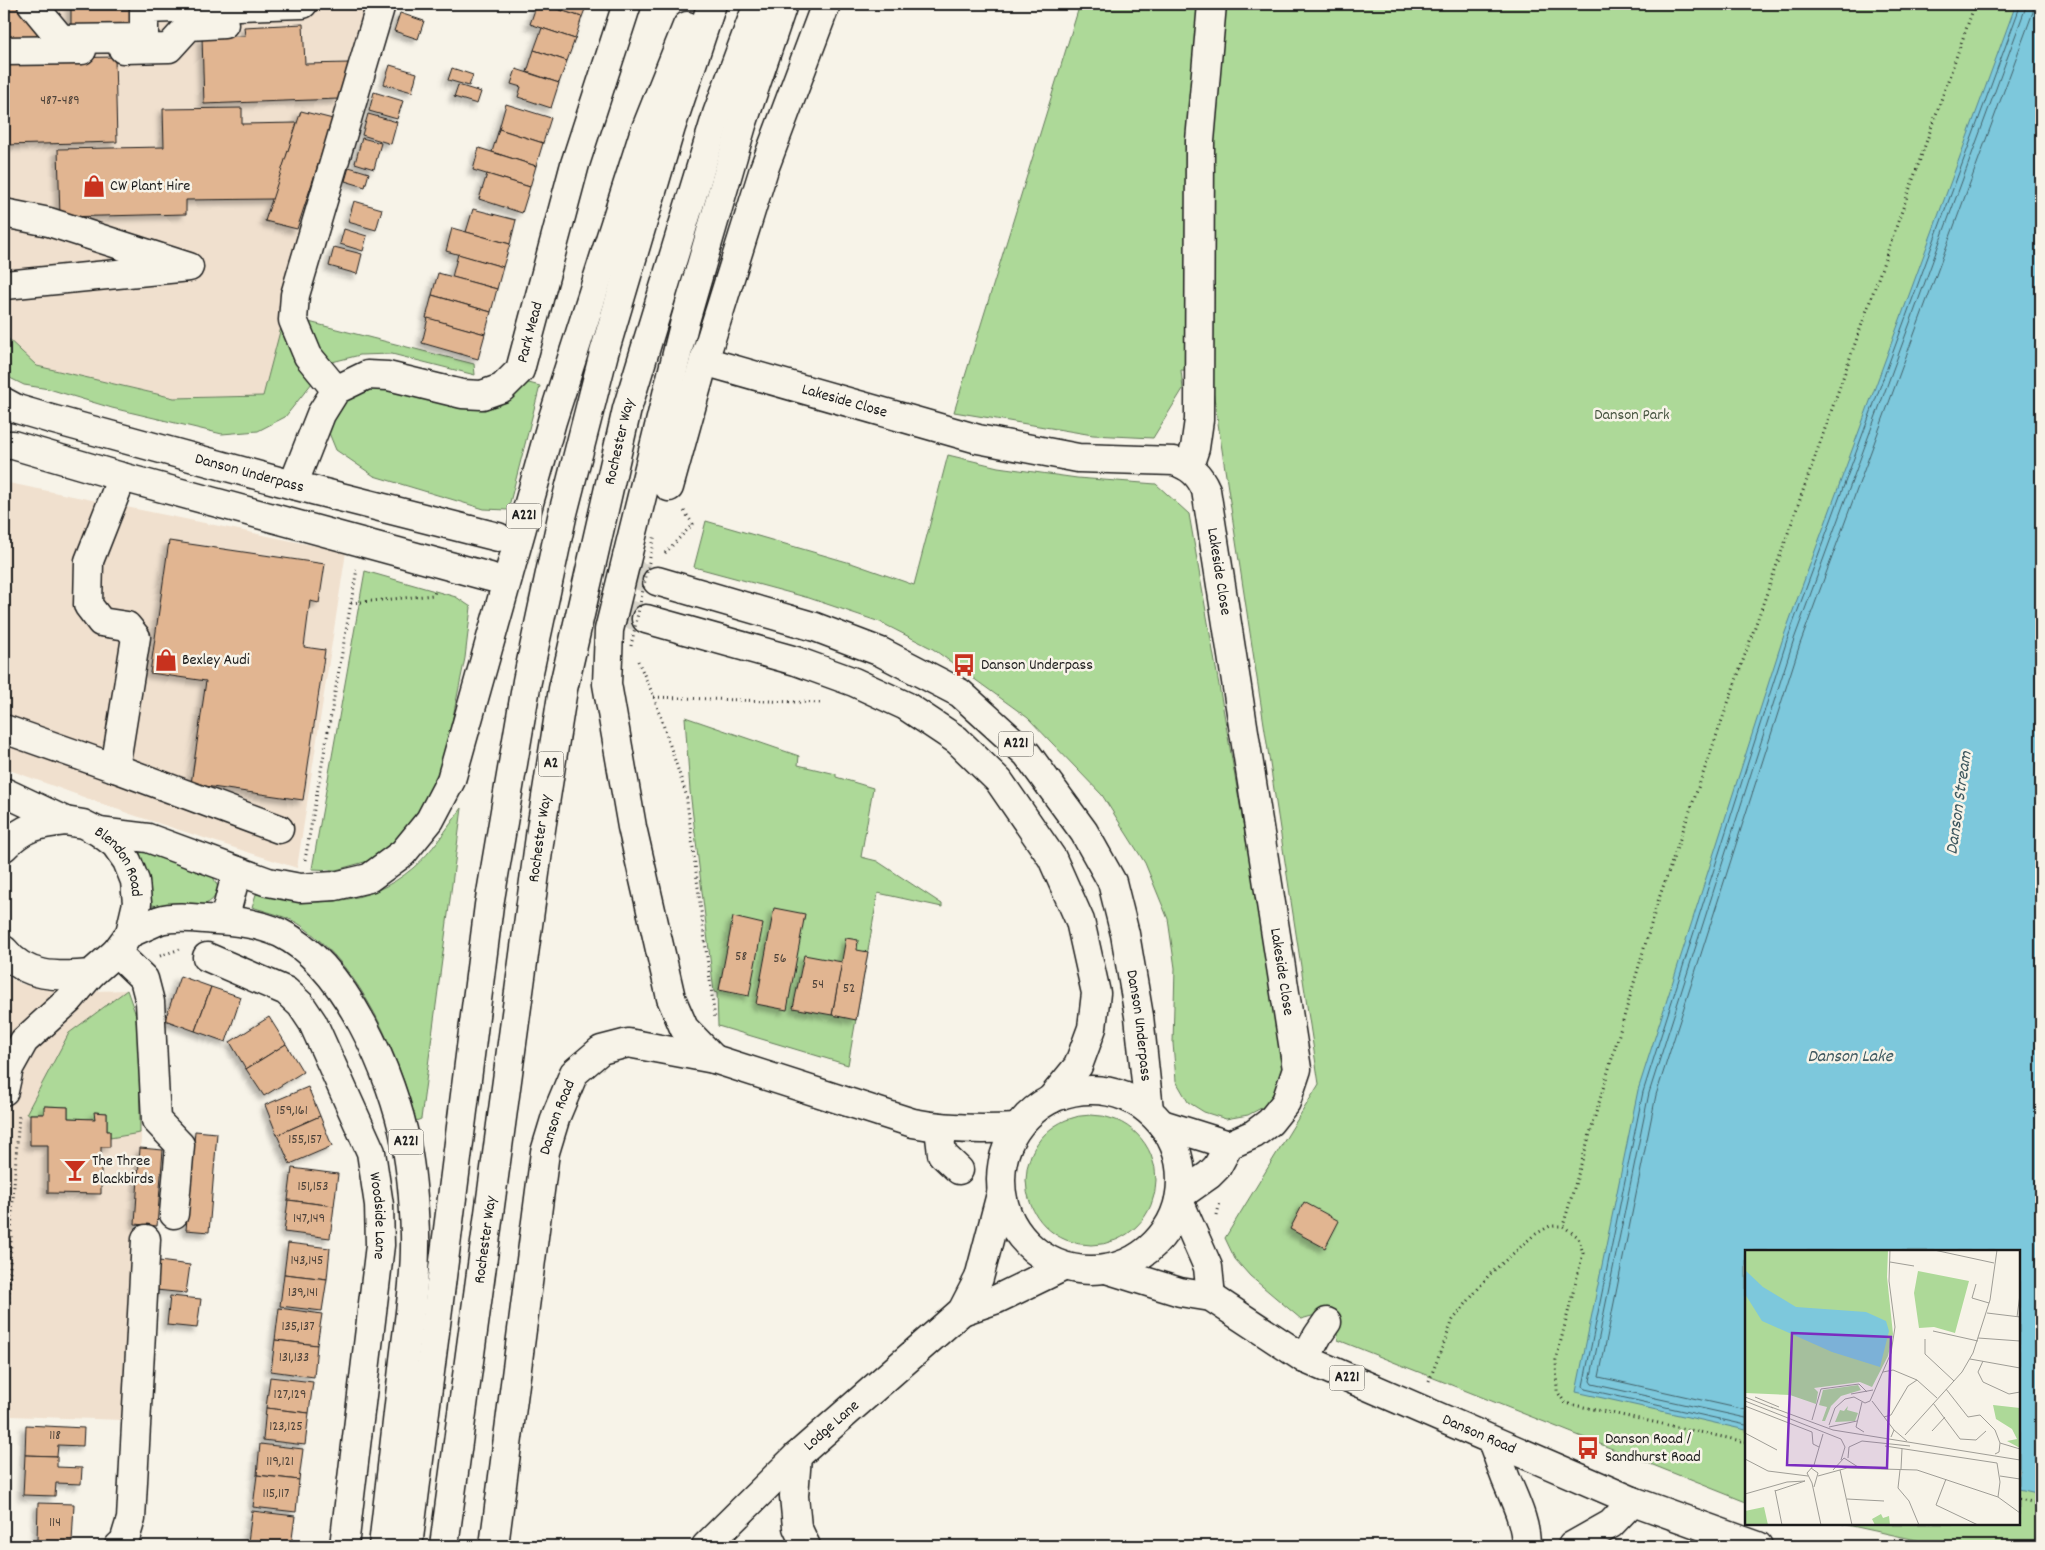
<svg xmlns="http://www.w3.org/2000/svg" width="2045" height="1550" font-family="Dekko,sans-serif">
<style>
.built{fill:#f0e0ce}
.green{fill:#add998;stroke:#647a5a}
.water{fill:#7dc8dc;stroke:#56838f}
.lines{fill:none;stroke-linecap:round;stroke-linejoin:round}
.shore{stroke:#436169;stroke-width:1}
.building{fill:#e1b591;stroke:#1c1c1c;filter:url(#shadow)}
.major-tunnel{stroke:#d6d3c9;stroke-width:28;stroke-dasharray:28 14;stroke-linecap:butt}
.minor-casing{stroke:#1c1c1c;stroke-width:31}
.major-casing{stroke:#1c1c1c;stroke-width:31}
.highway-casing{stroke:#1c1c1c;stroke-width:31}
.path{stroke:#1c1c1c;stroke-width:3;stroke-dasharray:1 4;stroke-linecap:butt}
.minor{stroke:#f7f3e8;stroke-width:28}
.major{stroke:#f7f3e8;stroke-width:28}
.highway{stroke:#f7f3e8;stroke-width:28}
.path-bridge{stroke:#1c1c1c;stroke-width:3;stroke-dasharray:1 4;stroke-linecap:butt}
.labels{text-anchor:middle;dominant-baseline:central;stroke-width:5;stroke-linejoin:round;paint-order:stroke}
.number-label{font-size:14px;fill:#4d4239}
.shield{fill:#f7f3e8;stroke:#5e5c59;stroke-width:1}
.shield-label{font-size:15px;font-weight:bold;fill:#1c1c1c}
.poi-label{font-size:16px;fill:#1c1c1c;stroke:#f7f3e8;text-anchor:start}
.street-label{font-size:16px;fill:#1c1c1c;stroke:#f7f3e8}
.park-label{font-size:16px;fill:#485541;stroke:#f7f3e8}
.water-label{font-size:18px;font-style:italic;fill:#3e585f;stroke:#f7f3e8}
.inset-road{fill:none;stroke:#9f9d96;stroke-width:1}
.view{fill:#7b2cbf;fill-opacity:0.15;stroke:#7b2cbf;stroke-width:2.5}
.inset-edge{fill:none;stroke:#1c1c1c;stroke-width:2.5}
</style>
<defs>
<filter id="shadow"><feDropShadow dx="-4.5" dy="4.5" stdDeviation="2.5" flood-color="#0004"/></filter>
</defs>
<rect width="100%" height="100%" fill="#f7f3e8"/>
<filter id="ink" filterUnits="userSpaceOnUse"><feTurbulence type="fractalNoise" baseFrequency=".02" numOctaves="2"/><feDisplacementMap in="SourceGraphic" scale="10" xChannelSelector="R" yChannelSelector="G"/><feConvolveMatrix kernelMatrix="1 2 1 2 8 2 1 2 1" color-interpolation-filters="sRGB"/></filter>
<g filter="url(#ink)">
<g class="built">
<path d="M4,4H374L263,396L174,398L36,366L4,335Z"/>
<path d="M4,482L346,552L297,868L130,814L4,768Z"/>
<path d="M4,975L22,984L62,992L127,990L139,1024L141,1139L123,1420L10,1416V1390H4Z"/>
</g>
<g class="green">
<path d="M1080,4H2041V1546H1944L1843,1524H2019V1251H1746V1502L1338,1340L1335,1323L1319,1314L1301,1319L1250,1276L1235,1259L1225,1238L1319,1084L1210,371L1181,370L1183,389L1153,438L1093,435L954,412Z"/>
<path d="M284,316L313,376L312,383L285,417L258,431L222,434L112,408L49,389L24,385L4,375V335L37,366L174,398L263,396Z"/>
<path d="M301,320L474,364L475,375L392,354L360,355L328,363Z"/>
<path d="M525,382L540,386L508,510L484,509L374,476L336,450L329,433L332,415L339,403L370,387L391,389L477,409L500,403Z"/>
<path d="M948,455L998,467L1077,478L1156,484L1189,514L1285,1062L1281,1081L1265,1106L1248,1115L1226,1119L1204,1112L1188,1102L1176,1081L1173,1043L1175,968L1168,919L1145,863L1102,795L1028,718L933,649L880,622L809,598L694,567L706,521L854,564L914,585Z"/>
<path d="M365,571L456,597L471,607L465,658L447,746L422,818L397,843L368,861L336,870L312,869Z"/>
<path d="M685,717L799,756L798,765L836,774V777L873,788L861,857L877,861L942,904V907L878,893L848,1065L718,1026L717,993L714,992L690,791Z"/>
<path d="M462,808L421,1119L416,1121C397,1051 363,970 302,926C290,917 267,912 252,907L256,894C313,907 367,907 413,868C432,852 447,828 462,808Z"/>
<path d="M139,849L212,875L218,887C215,916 170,906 150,905C152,886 147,870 137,853Z"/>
<path d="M127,990L139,1024L140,1133L110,1138V1131H107V1113L95,1112V1119L68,1118V1107L45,1106L44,1114H26L69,1033Z"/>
<circle cx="1091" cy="1180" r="65"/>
</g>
<path class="water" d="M2016,4H2041V1494L2019,1489V1251H1746V1430L1576,1392L1638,1090L1783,638Z"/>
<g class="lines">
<g class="shore">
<path d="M1746,1410L1599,1377L1656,1095L1800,644L2033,12L2034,4"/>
<path d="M1746,1418L1592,1384L1590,1381L1649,1093L1793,642L2027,4"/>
<path d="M1746,1425L1585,1389L1583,1386L1643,1092L1787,640L2021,4"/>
</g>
</g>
<g class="building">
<path d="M4,4H12L41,21V44L4,45Z"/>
<path d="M71,4H131L132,32H71Z"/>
<path d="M537,4H542L582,17L575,39L530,24Z"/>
<path d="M542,4H587L582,17Z"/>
<path d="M400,13L424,21L418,39L394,31Z"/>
<path d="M303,24L305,64L349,63L338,99L204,104L202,37L245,36L244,27Z"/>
<path d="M542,28L575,39L567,61L534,50Z"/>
<path d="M534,50L567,61L559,83L527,72Z"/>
<path d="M115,57L117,142L4,145V59Z"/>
<path d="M390,65L417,73L412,92L384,84Z"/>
<path d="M452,68L473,75L469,86L448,80Z"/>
<path d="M516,69L559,83L551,108L518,97L521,87L511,84Z"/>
<path d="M458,85L481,92L477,104L454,97Z"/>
<path d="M374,92L403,101L397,119L369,111Z"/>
<path d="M506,104L551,118L543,143L499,129Z"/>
<path d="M242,108V124L297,123L273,199L186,200V214L60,217L58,149L164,147L163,109Z"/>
<path d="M301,111L333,119L297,229L265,221Z"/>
<path d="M368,114L397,122L391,144L362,135Z"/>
<path d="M499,129L543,143L536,166L492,152Z"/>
<path d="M362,138L381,143L374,169L355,163Z"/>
<path d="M479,148L536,166L530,187L473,170Z"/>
<path d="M349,167L369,173L365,187L345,181Z"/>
<path d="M487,174L530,187L522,213L479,199Z"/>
<path d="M354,201L382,209L376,230L348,222Z"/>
<path d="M473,209L516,220L510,244L466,232Z"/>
<path d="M452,228L510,244L503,267L446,251Z"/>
<path d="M344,229L367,236L363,251L340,244Z"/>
<path d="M334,247L362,254L357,274L329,266Z"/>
<path d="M458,254L503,267L497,289L452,277Z"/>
<path d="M438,273L497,289L491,312L432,295Z"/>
<path d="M432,295L491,312L485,334L426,318Z"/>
<path d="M428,318L485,334L478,359L422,343Z"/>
<path d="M169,541L325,564L319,603L310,601L304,647L325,650L303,800L191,784L206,681L150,673Z"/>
<path d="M774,908L805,914L787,1010L756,1004Z"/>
<path d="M733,917L763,924L749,996L719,990Z"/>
<path d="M846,938L858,940L857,950L868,952L856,1020L832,1015Z"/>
<path d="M804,955L842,962L832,1015L793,1008Z"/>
<path d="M180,976L211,987L195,1031L165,1020Z"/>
<path d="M211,987L241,997L226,1042L195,1031Z"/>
<path d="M269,1017L286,1044L246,1069L230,1042Z"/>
<path d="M286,1044L303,1072L264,1096L246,1069Z"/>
<path d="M308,1087L320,1116L277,1135L265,1105Z"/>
<path d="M44,1106L68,1107V1118L95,1119L94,1112L107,1113V1131H110V1147H101V1194L48,1193V1145H30V1114H44Z"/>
<path d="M320,1116L332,1146L290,1164L277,1135Z"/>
<path d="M195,1131L217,1133L209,1232L186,1230Z"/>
<path d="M140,1148L163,1150L157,1226L135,1224Z"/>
<path d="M292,1168L338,1174L334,1206L288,1200Z"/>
<path d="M288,1200L334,1206L330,1238L284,1232Z"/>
<path d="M1304,1202L1339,1221L1325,1248L1290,1229Z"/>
<path d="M288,1243L330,1248L327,1279L284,1274Z"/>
<path d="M159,1261L190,1265L186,1293L156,1290Z"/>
<path d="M284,1274L327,1279L322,1311L280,1306Z"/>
<path d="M170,1296L201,1299L197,1328L167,1325Z"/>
<path d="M279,1308L322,1314L317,1345L275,1340Z"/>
<path d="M275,1340L317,1345L314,1377L271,1371Z"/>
<path d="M270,1377L313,1382L309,1413L266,1408Z"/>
<path d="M266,1408L309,1413L305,1445L263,1440Z"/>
<path d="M26,1425L84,1428L83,1446L58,1445L57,1456L25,1455Z"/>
<path d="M260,1444L303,1449L299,1480L257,1475Z"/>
<path d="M25,1455L57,1456V1467L82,1468L81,1484L56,1483L55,1496L23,1495Z"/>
<path d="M257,1475L299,1480L296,1512L253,1507Z"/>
<path d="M38,1503L74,1504L72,1542L37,1541Z"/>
<path d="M252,1511L295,1516L291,1546L248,1542Z"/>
<path d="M248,1542L279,1546H248Z"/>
</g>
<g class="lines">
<g class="major-tunnel">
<path d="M498,537L657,581"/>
<path d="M490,577L646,619"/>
</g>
<defs>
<g id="minor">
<path d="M32,4L61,39L144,38V9L303,4"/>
<path d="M123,49L169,48L189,26L224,24"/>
<path d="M4,51L82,50"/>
<path d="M4,213L49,222L189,267L5,285"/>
<path id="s1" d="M704,361L978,439L1078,458L1174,461C1191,467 1199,474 1206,490L1297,1069L1286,1102L1270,1122L1254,1134L1229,1145L1217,1167L1209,1175L1182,1194"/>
<path d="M336,390L308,356L293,320L295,295L381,4"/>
<path d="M1189,466L1195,448L1199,420L1200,141L1212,4"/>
<path id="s2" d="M293,485L321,414L336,390L367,375L388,376L462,394L482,395L502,388L520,370L575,164L627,4"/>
<path d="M669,487L704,361L764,169L826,4"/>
<path d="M4,729L115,768L136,637L127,626L101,622L88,605L89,561L122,477"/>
<path d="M115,768L279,829"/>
<path d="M224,920L237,871"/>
<path d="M116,952L144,979L150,1002L156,1120L180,1145L174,1214"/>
<path id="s3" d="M207,957L286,991L301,1005L313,1023L371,1152L379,1205L380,1245L344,1546"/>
<path d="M1162,1124L1229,1145"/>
<path d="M939,1128L942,1154L959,1170"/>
<path d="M962,1311L997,1299L1063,1267"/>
<path d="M1305,1359L1318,1335L1327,1322"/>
<path d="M1492,1441C1497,1454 1501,1466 1506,1479C1515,1501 1526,1522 1526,1546"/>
<path d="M797,1456L794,1496L797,1527L806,1546"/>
<path d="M119,1546L124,1542L131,1519L146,1239"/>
<path id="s4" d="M494,1546L545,1152L556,1116L574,1073L601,1050L628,1043L714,1059L913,1123C948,1130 981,1130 1017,1128"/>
<path id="s5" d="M706,1546L797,1456L962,1311L979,1278L1001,1194"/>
<path d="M1572,1546L1611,1524L1633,1501"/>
</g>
<g id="major">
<path id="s6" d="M4,402L17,409L51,419L293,485L498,537"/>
<path d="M4,445H13L122,477L490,577"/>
<path id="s7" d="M657,581L815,627L881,652L960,693L1027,754L1084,832L1112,882L1125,934L1139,1016L1149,1110"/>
<path d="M646,619L796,661L854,682L906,706L957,740L999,781L1052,858L1080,921L1096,993L1092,1028L1078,1066L1051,1099"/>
<path id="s8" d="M4,792L65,821L83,824L99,832L115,844L127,861L135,881L137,903L130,933L116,952L91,974L69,1000L24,1041L9,1068L4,1091"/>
<path d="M4,847C23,827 38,824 65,821"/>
<path d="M4,950C25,978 59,977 91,974"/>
<circle cx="1091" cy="1180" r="90"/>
<path d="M1179,1201L1208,1267L1211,1297"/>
<path id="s9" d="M1109,1270L1180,1292L1211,1297L1305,1359L1633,1501L1758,1546"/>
</g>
<g id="highway">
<path d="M99,832L148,838L268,882L300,888L335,886L369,878L403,853L430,820L451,780L552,421L643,136L687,26"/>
<path d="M130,933C140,929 150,924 160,920C176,915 200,919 217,920C238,921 260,924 280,933C346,965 393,1076 406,1144C412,1174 414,1204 415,1234C416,1276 409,1318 404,1360C397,1422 390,1484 383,1546"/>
<path d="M714,1059L684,1028L671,998L632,827L607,684L609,630L685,321L742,125L783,4"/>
<path d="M408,1546L489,905L527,681L562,517L604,353L671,127L712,4"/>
<path id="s10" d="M444,1546L541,829L563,689L627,409L717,114L758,4"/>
</g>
</defs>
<use href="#minor" class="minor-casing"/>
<use href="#major" class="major-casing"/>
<use href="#highway" class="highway-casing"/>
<g class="path">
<path d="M665,553L693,524L684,511"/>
<path d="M351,603L434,595L435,591"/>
<path d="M638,661L654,697L686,794L715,1019"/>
<path d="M654,697L823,703"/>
<path d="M305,860L357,569"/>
<path d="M160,956L180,949"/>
<path d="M1217,1215L1220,1202"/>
<path d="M1429,1381L1453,1320L1489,1275L1534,1235L1550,1226H1563"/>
<path d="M4,1432L12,1214L19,1115"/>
<path d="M1746,1442L1565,1403L1557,1391L1556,1360L1583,1253L1578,1237L1563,1226L1657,904L1975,4"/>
<path d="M4,1463L6,1546"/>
<path d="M2019,1499L2041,1504"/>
</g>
<use href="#minor" class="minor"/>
<use href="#major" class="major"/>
<use href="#highway" class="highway"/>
<path class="path-bridge" d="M631,646L655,534"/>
</g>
</g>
<defs>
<symbol id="shop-bare" viewBox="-9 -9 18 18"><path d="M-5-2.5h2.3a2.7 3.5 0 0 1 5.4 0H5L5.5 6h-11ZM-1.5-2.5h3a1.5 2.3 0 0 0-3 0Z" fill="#c8321e" stroke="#f7f3e8" stroke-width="2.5" paint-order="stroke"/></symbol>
<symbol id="bus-bare" viewBox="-9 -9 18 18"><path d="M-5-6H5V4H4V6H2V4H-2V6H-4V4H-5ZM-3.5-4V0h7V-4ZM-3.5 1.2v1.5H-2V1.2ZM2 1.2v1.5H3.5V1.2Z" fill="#c8321e" stroke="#f7f3e8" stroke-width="2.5" paint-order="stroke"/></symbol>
<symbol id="bar-bare" viewBox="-9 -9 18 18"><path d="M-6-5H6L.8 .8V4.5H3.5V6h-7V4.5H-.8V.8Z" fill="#c8321e" stroke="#f7f3e8" stroke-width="2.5" paint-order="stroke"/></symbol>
</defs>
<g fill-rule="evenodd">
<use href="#shop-bare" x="78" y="170" width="32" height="32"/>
<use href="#shop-bare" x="150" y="644" width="32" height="32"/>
<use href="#bus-bare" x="948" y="649" width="32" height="32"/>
<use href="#bar-bare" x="59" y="1154" width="32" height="32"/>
<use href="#bus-bare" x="1572" y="1432" width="32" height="32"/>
</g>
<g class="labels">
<g class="number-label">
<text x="60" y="101">487-489</text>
<text x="741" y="957">58</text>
<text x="780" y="959">56</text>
<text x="818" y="985">54</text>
<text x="849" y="989">52</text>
<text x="292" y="1111">159,161</text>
<text x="305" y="1140">155,157</text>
<text x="313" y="1187">151,153</text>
<text x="309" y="1219">147,149</text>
<text x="307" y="1261">143,145</text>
<text x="303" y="1293">139,141</text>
<text x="298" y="1327">135,137</text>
<text x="294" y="1358">131,133</text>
<text x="290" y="1395">127,129</text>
<text x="286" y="1427">123,125</text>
<text x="55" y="1436">118</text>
<text x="280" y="1462">119,121</text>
<text x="276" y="1494">115,117</text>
<text x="55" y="1523">114</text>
</g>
<g class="shield">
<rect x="506.5" y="503.5" width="35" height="25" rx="4"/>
<rect x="998.5" y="731.5" width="35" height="25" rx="4"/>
<rect x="538.5" y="751.5" width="25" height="25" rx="4"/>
<rect x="388.5" y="1129.5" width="35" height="25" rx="4"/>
<rect x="1329.5" y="1365.5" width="35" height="25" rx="4"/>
</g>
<g class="shield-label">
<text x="524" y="516">A221</text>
<text x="1016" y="744">A221</text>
<text x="551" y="764">A2</text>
<text x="406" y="1142">A221</text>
<text x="1347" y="1378">A221</text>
</g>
<g class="poi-label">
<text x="110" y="186">CW Plant Hire</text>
<text x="182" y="660">Bexley Audi</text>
<text x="981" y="665">Danson Underpass</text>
<text x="92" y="1161">The Three<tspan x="92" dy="18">Blackbirds</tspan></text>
<text x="1605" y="1439">Danson Road /<tspan x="1605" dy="18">Sandhurst Road</tspan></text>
</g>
<g class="street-label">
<text stroke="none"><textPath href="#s2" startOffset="342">Park Mead</textPath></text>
<text stroke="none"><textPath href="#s1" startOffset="146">Lakeside Close</textPath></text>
<text stroke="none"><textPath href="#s10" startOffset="1119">Rochester Way</textPath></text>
<text stroke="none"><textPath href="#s6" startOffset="256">Danson Underpass</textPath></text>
<text stroke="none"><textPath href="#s1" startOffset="610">Lakeside Close</textPath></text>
<text stroke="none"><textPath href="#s10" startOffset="714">Rochester Way</textPath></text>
<text stroke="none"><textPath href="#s8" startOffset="141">Blendon Road</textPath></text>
<text stroke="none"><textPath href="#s1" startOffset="1015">Lakeside Close</textPath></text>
<text stroke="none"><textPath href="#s7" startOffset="715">Danson Underpass</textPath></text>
<text stroke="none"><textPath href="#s4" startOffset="434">Danson Road</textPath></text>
<text stroke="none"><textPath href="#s3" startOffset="334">Woodside Lane</textPath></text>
<text stroke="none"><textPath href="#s10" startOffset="309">Rochester Way</textPath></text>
<text stroke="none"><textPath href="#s5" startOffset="174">Lodge Lane</textPath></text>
<text stroke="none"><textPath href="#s9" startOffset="408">Danson Road</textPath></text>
</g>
<g class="park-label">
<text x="1632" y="415">Danson Park</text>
</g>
<g class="water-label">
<text transform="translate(1960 803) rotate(-82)">Danson Stream</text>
<text x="1850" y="1057">Danson Lake</text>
</g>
</g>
<g transform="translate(1745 1250)">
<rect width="275" height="275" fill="#f7f3e8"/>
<path d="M0,0H143L142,27L148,84L143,106L127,137L115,132L69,138L73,142L71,154L45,145L0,143ZM173,21L224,31L210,83L189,77L174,78L169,43ZM113,135L116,140L96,146L86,156L80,171H77L82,157L74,155L78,140ZM248,155L275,158V198L262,191L272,189L267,179L251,169ZM103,156L102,160L113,163L110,171L90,172L95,160L99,161ZM19,257L23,275H0V261ZM136,264L138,268L144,266L145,275H130L127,269Z" fill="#add998"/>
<path d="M0,20L18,37L51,57L121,62L141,71L144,81L135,117L87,102L17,71L0,44Z" fill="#7dc8dc"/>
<path class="inset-road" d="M189,0L249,13M145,12L169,16M231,34L227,48L244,53M242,63L275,67M272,67L275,44M188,81L233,91M233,88L275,91M180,89V104L209,131M225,109L275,118M238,111L233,122L238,132L264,144L275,142M138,122L148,120L172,130L192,148M201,139L223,167L235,165L250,180L255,193L254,202L250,204M106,144L128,140M0,147L28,158M10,147L34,157M0,151L96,189L100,197L96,210M127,151L149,180L146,187M117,152L111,177L119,182M188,153L215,189L231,190L241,181M0,156L67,182L68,194L74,197M26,157L88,180L275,210M139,167L146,165L163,136L172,130M67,170L76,139L114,134L122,142M84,175L90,158L100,149L109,147L120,153L125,151L146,103L150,77L144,31L145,0M84,177L112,171M149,180L162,191M187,181L200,167M0,183L32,200M160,185L217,122L228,103L245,50L252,0M255,193L275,199M140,196L252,213L255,232L253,247M103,208L104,197L117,191L165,196M0,209L23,221L63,226M66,218L73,223L69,237M156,219L157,199M88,220L99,208L113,217M95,220L107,275M155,220L153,238L164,251L174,275M73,226L102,218L172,220L253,247L275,263M255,226L275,229M201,229L191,255L233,275M30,240L37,275M0,244L42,232L60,231L30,241M102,249L139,251M76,275L67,233L62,223L69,215L78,184"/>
<path class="view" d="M47,83L146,87L142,218L42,215Z"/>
<rect width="275" height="275" class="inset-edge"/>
</g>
<rect width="2045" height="1550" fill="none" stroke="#f7f3e8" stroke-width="20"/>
<rect x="10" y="10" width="2025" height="1530" fill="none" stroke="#1c1c1c" stroke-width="2" filter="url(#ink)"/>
</svg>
